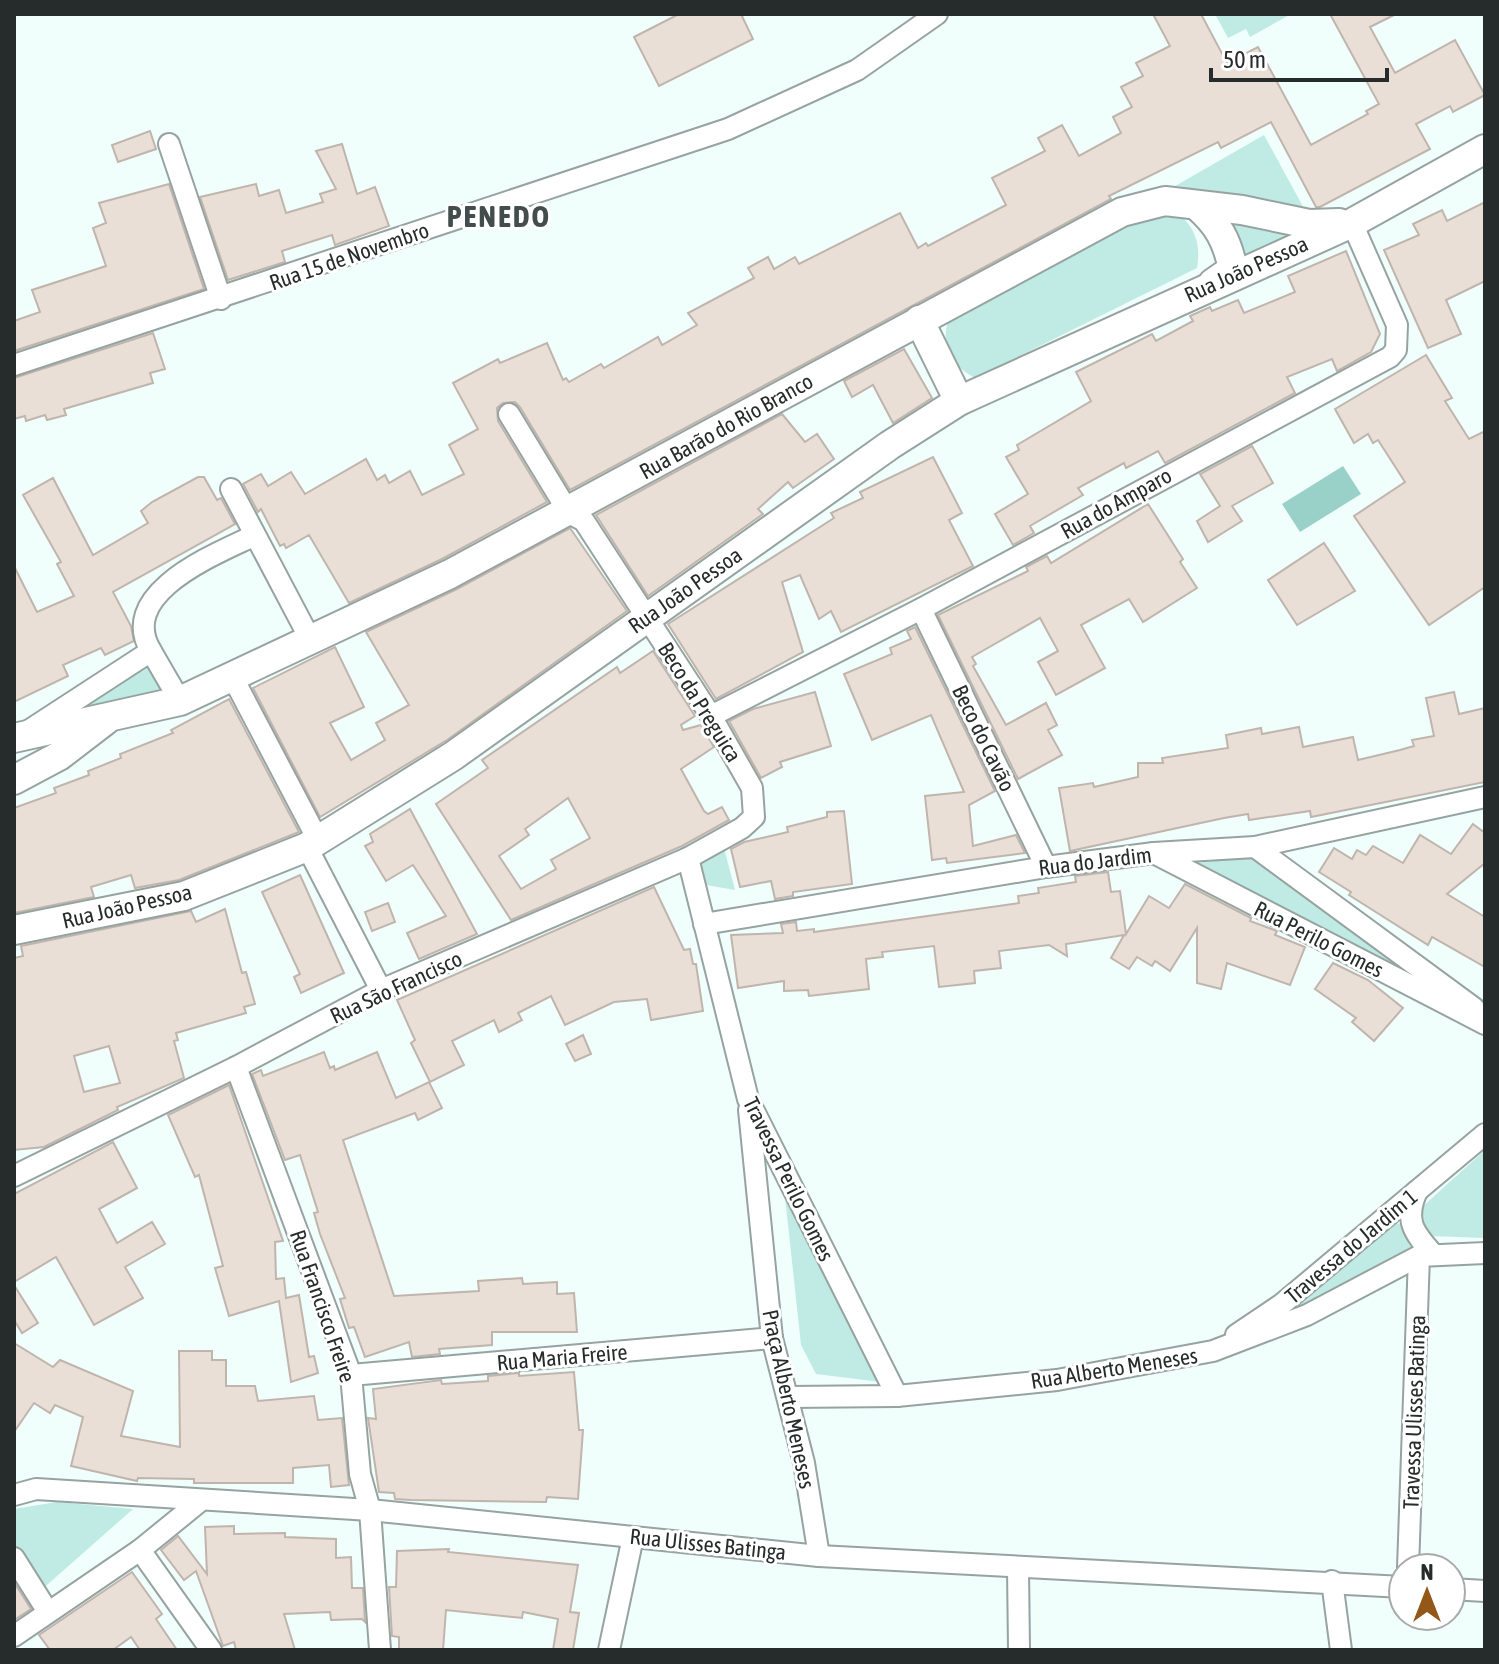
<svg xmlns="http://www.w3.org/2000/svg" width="1499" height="1664" font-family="'Asap Condensed',sans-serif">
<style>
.green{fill:#bfebe4}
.water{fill:#99d0c7}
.building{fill:#e9dfd7;stroke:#bfb5ad;stroke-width:2;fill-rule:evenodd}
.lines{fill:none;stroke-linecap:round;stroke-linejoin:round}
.minor-casing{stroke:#96a3a0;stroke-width:24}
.secondary-casing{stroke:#96a3a0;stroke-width:32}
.minor{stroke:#fff;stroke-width:20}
.secondary{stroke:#fff;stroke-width:28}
.labels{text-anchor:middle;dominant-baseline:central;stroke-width:6;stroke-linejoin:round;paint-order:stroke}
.street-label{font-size:22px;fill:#262c2b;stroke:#fff}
.district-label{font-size:30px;font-weight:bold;letter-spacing:2px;fill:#434e4c;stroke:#fff}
</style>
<rect width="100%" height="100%" fill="#f0fefc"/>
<g class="green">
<path d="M1215,14H1291L1250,37L1246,29L1228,38Z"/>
<path d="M1264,135L1307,214L1242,195L1170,189Z"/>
<path d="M1167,207C1192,220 1202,240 1197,268L975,378C948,364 939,341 951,312Z"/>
<path d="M1219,212L1306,231L1235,261Z"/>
<path d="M147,657L163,693L66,721L63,709Z"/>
<path d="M724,848L735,890L700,884L703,856Z"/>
<path d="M1255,856L1472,1010L1180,865Z"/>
<path d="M780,1150L889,1383L816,1374L801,1345Z"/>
<path d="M1485,1150V1238L1430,1236L1420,1227L1421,1208Z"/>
<path d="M1394,1222L1406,1226L1412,1238L1411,1253L1244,1335Z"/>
<path d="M57,1502L133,1509L39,1592L14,1552V1509Z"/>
</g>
<path class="water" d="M1343,466L1361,494L1300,532L1282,504Z"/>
<g class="building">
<path d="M679,14H741L753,39L659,86L634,37Z"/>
<path d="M1153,14H1201L1227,63L1258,47L1311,145L1368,114L1366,111L1379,104L1330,14H1396L1370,27L1395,73L1455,40L1485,95L1453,112L1450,106L1416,124L1430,149L1320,207H1316L1271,122L1221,148L1218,142L1109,196L1111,199L570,490L520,407L515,402L503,403L497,408L498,421L547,502L442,559L349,603L309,535L286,548L284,544L280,546L261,509L258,512L243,484L261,474L268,486L291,472L305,494L366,459L377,480L385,475L389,483L410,471L422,495L464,474L449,445L478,429L453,383L498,359L500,363L547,343L563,380L566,378L569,382L601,364L604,368L658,337L662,345L697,325L688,313L754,278L748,268L768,257L774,269L795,257L799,264L900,213L918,248L926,243L928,246L1006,205L992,178L1045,151L1038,138L1062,125L1079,156L1121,133L1113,117L1132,107L1121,87L1143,76L1136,63L1170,46Z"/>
<path d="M150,131L156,149L118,162L112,145Z"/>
<path d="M342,144L357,194L375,187L389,226L335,245L332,235L282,251L285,262L228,280L200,197L256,184L259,196L279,190L286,213L323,202L320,194L336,189L316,151Z"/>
<path d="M169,184L204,289L14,351V321L40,312L32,290L106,266L93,228L106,223L99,203Z"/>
<path d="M1485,202V281L1446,300L1461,334L1428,348L1384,250L1419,235L1413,224L1442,210L1447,221Z"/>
<path d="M1346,251L1380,334L1371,352L1337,371L1332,359L1287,377L1295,393L1165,463L1158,451L1126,468L1124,463L1078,488L1083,495L1030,526L1034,533L1013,545L995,514L1028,494L1006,457L1019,450L1017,445L1091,401L1076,372L1152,334L1156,341L1193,321L1190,316L1210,307L1212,311L1238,300L1244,313L1295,292L1288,276Z"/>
<path d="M153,333L165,369L150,373L153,383L64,409L66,415L47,420L45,415L26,421L25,416L14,419V378Z"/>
<path d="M904,349L932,398L893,423L873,385L852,397L844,381Z"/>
<path d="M1426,355L1452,398L1445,401L1469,439L1485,431V587L1429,625L1354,516L1405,482L1378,440L1373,443L1368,434L1354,443L1335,409Z"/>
<path d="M782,414L805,442L817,434L834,459L793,488L788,482L758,509L763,514L648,596L596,515Z"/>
<path d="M1252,446L1273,483L1232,506L1242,521L1208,542L1197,521L1220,506L1200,474Z"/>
<path d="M933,457L962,513L949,520L973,566L841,632L831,611L819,619L800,575L782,582L803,652L716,699L668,624L834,518L831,513L863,498L860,492Z"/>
<path d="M198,477H204L217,500L221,498L235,524L113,592L131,626L134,641L105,655L101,648L63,665L68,676L14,702V566L37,612L74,596L57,564L61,562L23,495L53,478L93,555L148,523L141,511L152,502Z"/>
<path d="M1148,504L1183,559L1180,562L1197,588L1143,622L1129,599L1081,625L1105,668L1056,695L1038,662L1058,651L1040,618L972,657L976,664L973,666L1006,725L1046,703L1057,725L1048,730L1062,755L1018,779L938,615L1028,571L1026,567L1047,556L1051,563Z"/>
<path d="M570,528L627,611L447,740L320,817L253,688L335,647L364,707L330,723L351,760L385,740L376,723L409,705L366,632L457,589Z"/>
<path d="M1324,543L1355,591L1297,625L1268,580Z"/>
<path d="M915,627L995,791L969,805L973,846L1016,835L1025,853L947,863L946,858L932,860L925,796L964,792L931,715L872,740L844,674L892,654L890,648L911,639L907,631Z"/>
<path d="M653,651L695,716L681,725L683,730L701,725L714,747L681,769L704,811L708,814L722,807L729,820L682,846L511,920L436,804L488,768L482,760L617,667L620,673ZM568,798L590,838L551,860L556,869L521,889L499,856L529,835L525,829Z"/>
<path d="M815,692L831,746L780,762L782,767L761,778L729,721L753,709Z"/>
<path d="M1454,692L1459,714L1485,708V782L1311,817L1310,811L1249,820L1248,814L1224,818L1070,851L1059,788L1093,783L1094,787L1138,777V763H1163L1162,758L1228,748L1226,735L1261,728L1262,734L1299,727L1303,747L1353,737L1358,760L1400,750L1414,746L1412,740L1434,736L1426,698Z"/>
<path d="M229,699L299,832L179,880L135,888L131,875L91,887L94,897L14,913V808L56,793L54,788L89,775L88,771L121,758L120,754L173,733L171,730Z"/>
<path d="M410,809L477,934L419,959L407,933L446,916L413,865L386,881L365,846L373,842L370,834Z"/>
<path d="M844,811L852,884L793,892V896L775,899L771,881L740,887L731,849L744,842L788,832L787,827L827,817V812Z"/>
<path d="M1473,824L1485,833V863L1447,894L1485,917V967L1432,937L1428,945L1349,895L1351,892L1319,872L1334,848L1352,859L1357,850L1366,855L1373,846L1403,863L1420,835L1451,854Z"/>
<path d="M1108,872L1111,892L1120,891L1126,934L1149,896L1169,908L1185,884L1251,918L1250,921L1277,931L1275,935L1305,947L1290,985L1227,963L1221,989L1197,983V928L1170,971L1155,961L1152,966L1137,957L1129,969L1111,958L1124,935L1066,944L1067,956L1049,945L999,951L1001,968L974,971L975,983L939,987L934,946L882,952L883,957L866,959L869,989L809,996L808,990L784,991V981L738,988L731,935L783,933L781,924L796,922L797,931L814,929V932L1019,903L1018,896L1039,893L1038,888L1076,882L1075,876Z"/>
<path d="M300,875L344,973L301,993L294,977L300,974L262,892Z"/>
<path d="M654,887L684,950L690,949L693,964H696L703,1011L651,1020L647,999L614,1002L565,1025L551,996L518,1013L522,1020L499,1032L494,1020L452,1041L464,1065L430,1082L411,1043L415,1040L397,1000Z"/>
<path d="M388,903L395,922L372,931L365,912Z"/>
<path d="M225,909L242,973L246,972L255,1004L244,1007L246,1013L176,1033L178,1040L174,1041L184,1078L117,1107L118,1110L44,1147L14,1150V958L23,956L21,946L191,911L196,922ZM109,1046L120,1083L84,1092L74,1056Z"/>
<path d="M1333,963L1368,980L1403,1008L1374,1041L1352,1022L1356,1018L1315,989Z"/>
<path d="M583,1035L591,1054L575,1061L566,1044Z"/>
<path d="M324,1052L330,1068L334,1066L335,1070L377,1052L396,1098L429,1082L442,1108L418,1120L415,1113L343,1140L394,1296L479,1291L478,1281L522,1278L523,1284L557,1282V1294L574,1293L577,1332H492V1345L439,1349L440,1354L412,1357L409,1342L365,1357L354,1327L349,1328L340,1299L345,1298L320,1234L314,1213L318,1212L300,1155L285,1160L252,1074L261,1070L263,1076Z"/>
<path d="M229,1085L283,1241L275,1242L276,1279L284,1278L286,1298L299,1295L309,1357L314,1356L318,1373L291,1382L279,1301L229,1316L215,1268L223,1266L199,1175L195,1177L168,1115Z"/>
<path d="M113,1142L137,1188L99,1209L117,1243L152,1222L165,1244L125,1267L143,1298L94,1325L56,1257L14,1282V1194Z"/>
<path d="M14,1285L38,1323L22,1333L14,1320Z"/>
<path d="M14,1343L53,1367L60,1360L133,1391L121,1436L180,1447L179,1351H212V1360H226V1386H255L258,1401L314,1396L318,1420L342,1418L349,1485L331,1487L329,1465L293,1468V1483H194V1479L138,1478L137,1481L71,1466L83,1417L55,1405L50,1413L34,1403L14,1432Z"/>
<path d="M574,1372L579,1430H583L578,1499L547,1497L546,1502L411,1500L395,1499L394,1493L379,1492L368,1418L376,1419L373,1389L441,1380L442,1384L488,1381V1376L519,1373V1376Z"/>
<path d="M234,1526V1534L285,1533V1537L336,1539V1558L351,1557L352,1588H363L365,1622L362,1619L331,1620L330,1612L284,1614L295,1650H236L234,1642L223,1646L196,1571L184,1580L161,1550L178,1536L207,1574L205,1527Z"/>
<path d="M449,1549L448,1552L578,1565L570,1612L579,1613L573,1650H553L558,1619L523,1612L522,1618L446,1610L443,1650H399V1637L392,1636L389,1587H396L397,1551Z"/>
<path d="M132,1572L162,1614L156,1619L177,1650H140L131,1637L113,1650H50L39,1635Z"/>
<path d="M14,1582L31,1609L14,1620Z"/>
</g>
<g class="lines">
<defs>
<g id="minor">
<path d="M169,144L221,299"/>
<path d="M14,365L728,129L857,70L937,14"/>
<path d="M231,489L309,637"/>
<path d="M921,609L1046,867"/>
<path d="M151,651C116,593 216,554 253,536"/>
<path d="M232,676L317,838"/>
<path d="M711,716L921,609L1390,357L1396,350L1397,325L1352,223"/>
<path d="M28,731L151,651L180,701"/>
<path d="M307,847L381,990"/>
<path d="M1255,847L1474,1008"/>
<path d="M1154,853L1485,1024"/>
<path d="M688,858L748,1099L897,1396"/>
<path d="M704,924L1046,867L1154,853L1255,847L1485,797"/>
<path d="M236,1067L351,1375L360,1474L370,1510L380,1650"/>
<path d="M749,1110L772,1338L804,1463L819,1556"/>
<path d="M14,1176L236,1067L381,990L688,858L742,828L754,817L752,788L711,716L584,521L569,513L509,414"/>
<path d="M1417,1191C1404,1220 1413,1232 1433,1254"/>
<path d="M1236,1335L1282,1304L1485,1134"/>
<path d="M351,1375L772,1338"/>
<path d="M789,1397L897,1396L1057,1380L1213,1351L1307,1315L1419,1256L1485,1253"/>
<path d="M14,1495L36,1489L370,1510L819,1556L1403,1587"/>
<path d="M140,1550L211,1650"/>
<path d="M14,1558L48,1612"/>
<path d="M1408,1568L1419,1256"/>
<path d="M1018,1569L1019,1650"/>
<path d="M1332,1581L1341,1650"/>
<path d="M1451,1589L1485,1591"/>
<path d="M14,1636L140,1550L199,1502"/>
<path d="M609,1650L633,1537"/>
</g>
<g id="secondary">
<path d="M1196,205C1218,224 1227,240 1233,269L1213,283"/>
<path d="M919,320L959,401"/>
<path d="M14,738L180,701L450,574L1122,212L1165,201L1242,210L1309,224L1339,223"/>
<path d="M14,780L59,756L106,720"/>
<path d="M14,930L184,896L307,847L453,756L890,445L959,401L1352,223L1485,149"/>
</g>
</defs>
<use href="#minor" class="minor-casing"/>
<use href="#secondary" class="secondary-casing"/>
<use href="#minor" class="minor"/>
<use href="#secondary" class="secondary"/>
</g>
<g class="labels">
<g class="street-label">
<text transform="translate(349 256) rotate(-19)">Rua 15 de Novembro</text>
<text transform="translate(1246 269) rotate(-24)">Rua João Pessoa</text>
<text transform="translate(726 426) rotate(-29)">Rua Barão do Rio Branco</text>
<text transform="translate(1116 503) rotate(-29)">Rua do Amparo</text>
<text transform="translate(685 590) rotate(-35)">Rua João Pessoa</text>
<text transform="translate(700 702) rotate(58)">Beco da Preguica</text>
<text transform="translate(984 738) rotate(64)">Beco do Cavão</text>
<text transform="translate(1095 861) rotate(-7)">Rua do Jardim</text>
<text transform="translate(127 906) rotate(-13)">Rua João Pessoa</text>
<text transform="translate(1319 939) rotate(27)">Rua Perilo Gomes</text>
<text transform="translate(396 987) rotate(-25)">Rua São Francisco</text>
<text transform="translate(789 1179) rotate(64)">Travessa Perilo Gomes</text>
<text transform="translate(1351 1246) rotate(-40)">Travessa do Jardim 1</text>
<text transform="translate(323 1306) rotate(71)">Rua Francisco Freire</text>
<text transform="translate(562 1357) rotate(-5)">Rua Maria Freire</text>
<text transform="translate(1114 1368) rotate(-9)">Rua Alberto Meneses</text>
<text transform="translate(789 1399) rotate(78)">Praça Alberto Meneses</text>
<text transform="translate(1414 1412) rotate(-88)">Travessa Ulisses Batinga</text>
<text transform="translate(708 1544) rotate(6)">Rua Ulisses Batinga</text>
</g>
<g class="district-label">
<text x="499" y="216">PENEDO</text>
</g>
</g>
<rect width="1499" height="1664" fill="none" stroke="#262c2b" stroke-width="32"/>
<g transform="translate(1427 1592)"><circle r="38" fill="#ffffff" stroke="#a8abaa" stroke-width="2"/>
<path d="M0-6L14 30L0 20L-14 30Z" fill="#935718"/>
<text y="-12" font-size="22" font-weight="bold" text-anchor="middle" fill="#262c2b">N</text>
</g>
<path d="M1211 68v12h176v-12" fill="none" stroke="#262c2b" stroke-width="4"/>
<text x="1223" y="68" font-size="24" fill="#262c2b" stroke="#ffffff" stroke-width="6" paint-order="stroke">50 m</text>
</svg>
